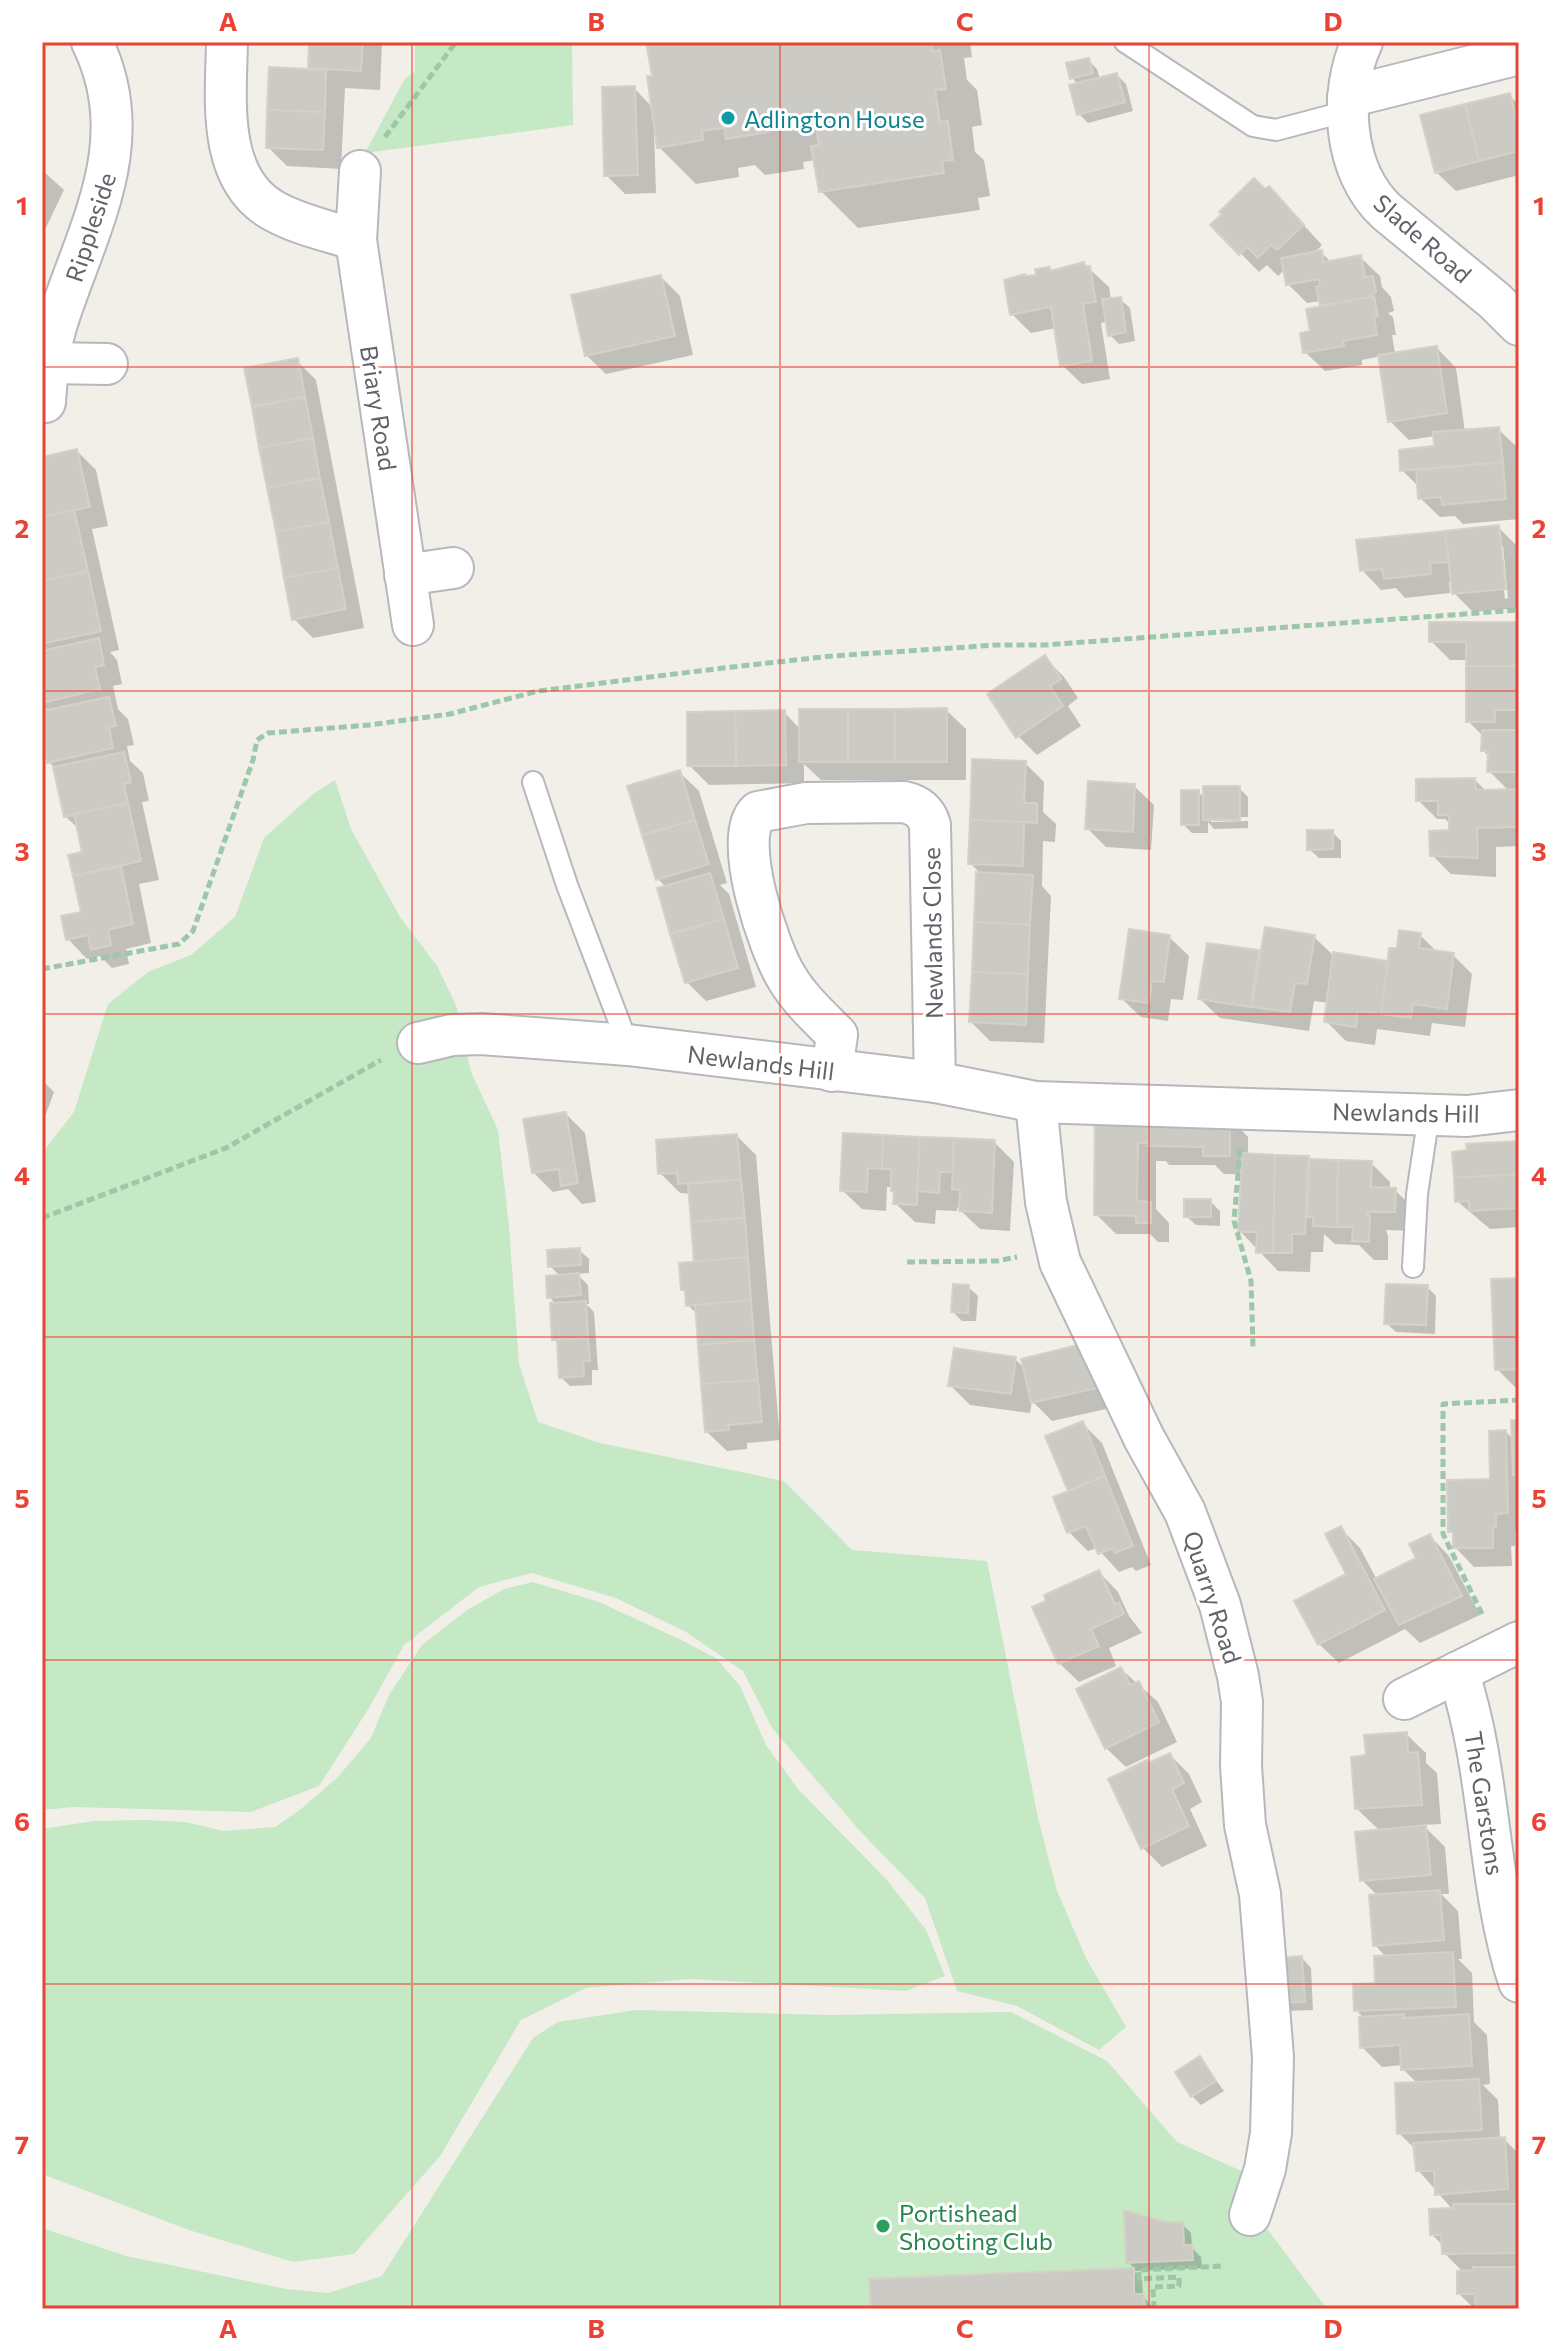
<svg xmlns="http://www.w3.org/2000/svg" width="1561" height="2351" font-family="Commissioner,sans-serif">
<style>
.green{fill:#c5e8c5}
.shadow{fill:#0003;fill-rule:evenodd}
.building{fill:#cccac5;stroke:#d6d1c6;stroke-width:2}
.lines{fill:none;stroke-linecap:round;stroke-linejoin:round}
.lane-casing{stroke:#b5b8bc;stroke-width:24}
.street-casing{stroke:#b5b8bc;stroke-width:44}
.path{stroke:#9cc7a9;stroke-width:5;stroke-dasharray:8 4;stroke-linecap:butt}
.lane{stroke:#fff;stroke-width:20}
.street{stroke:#fff;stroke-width:40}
.grid{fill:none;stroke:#ea4335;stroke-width:2;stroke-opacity:0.55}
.culture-dot{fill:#0f9aa8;stroke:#fff;stroke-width:3}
.leisure-dot{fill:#2e9e5b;stroke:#fff;stroke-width:3}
.labels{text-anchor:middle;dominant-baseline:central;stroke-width:6;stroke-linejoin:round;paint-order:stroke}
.culture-label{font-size:24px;fill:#0d838f;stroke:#fff;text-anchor:start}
.street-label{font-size:24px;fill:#5f6368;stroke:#fff}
.leisure-label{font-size:24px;fill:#27864d;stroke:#fff;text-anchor:start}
.neatline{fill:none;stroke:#ea4335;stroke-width:3}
.grid-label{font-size:26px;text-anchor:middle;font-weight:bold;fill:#ea4335}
</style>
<rect width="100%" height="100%" fill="#f1efe8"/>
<g class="green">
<path d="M415,42H572L573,125L365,153L404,80L415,71Z"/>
<path d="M335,780L351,829L400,917L437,966L456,1005L471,1072L498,1130L509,1227L519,1364L538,1422L600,1443L784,1481L852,1550L987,1561L1038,1818L1057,1891L1086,1958L1126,2027L1099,2050L1017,2006L957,1991L925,1898L860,1831L772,1728L743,1671L686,1632L616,1598L532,1573L479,1587L404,1645L369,1708L319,1786L251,1812L74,1807L42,1810V1153L74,1112L108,1004L148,972L191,955L235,917L264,838L313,794Z"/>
<path d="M533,1582L599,1602L677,1638L716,1658L740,1686L766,1745L798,1789L886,1879L926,1930L945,1976L906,1991L690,1979L586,1988L521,2020L440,2156L354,2254L293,2262L189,2230L42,2174V1829L94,1821L146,1820L186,1822L223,1831L275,1827L301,1809L338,1777L371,1738L389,1695L422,1645L467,1610L504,1589Z"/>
<path d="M636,2010L829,2015L1011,2012L1107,2061L1177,2142L1268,2183L1257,2215L1327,2309H42V2228L126,2256L286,2289L328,2293L382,2276L533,2038L558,2022Z"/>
</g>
<g class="shadow">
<path d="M311,42H382L380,90L345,88L341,169L287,166L268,147L310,71Z"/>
<path d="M648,42H970L972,57L964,58L967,80L977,90L982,125L972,127L975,152L984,160L990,196L978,198L980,210L858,228L821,191L816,160L803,162L804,169L765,175L755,165L738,168L739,177L696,184L659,147L657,131L654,132L656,193L625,194L606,175L634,88L653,108L654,77Z"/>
<path d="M1088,60L1097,69L1100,79L1117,75L1126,84L1133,111L1088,123L1079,114V85L1072,78Z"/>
<path d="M1509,95L1519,105V175L1456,191L1436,172Z"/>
<path d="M42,170L64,190L42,236Z"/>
<path d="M1288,208L1322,245L1312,255L1322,253L1332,263L1360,257L1380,276L1382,287L1391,297L1394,311L1388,313L1393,317L1396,335H1392L1395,354L1437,348L1456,368L1465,432L1498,429L1518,448L1519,519L1463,524L1455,516L1440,517L1420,498L1419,487L1402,470L1436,448L1435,436L1409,440L1390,421L1381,356L1362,360V365L1325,371L1305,352L1322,307L1321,301L1307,303L1288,284L1285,269L1278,276L1267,265L1259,272L1213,225Z"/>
<path d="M1084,264L1109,287L1111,300L1120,299L1130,308L1135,341L1119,344L1110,335L1108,321L1101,323L1110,379L1082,384L1062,365L1056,328L1031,333L1012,314L1038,277L1049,269L1052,272Z"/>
<path d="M661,277L680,296L693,355L606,374L586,355Z"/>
<path d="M297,361L316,380L364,628L313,638L294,619Z"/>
<path d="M77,451L96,470L108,526L92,529L119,650L110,652L117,660L122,684L113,686L118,709L128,719L134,745L127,746L130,761L143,773L149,801L142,802L159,880L139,884L151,943L126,949L129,964L112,968L100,956L87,959L68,939L83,913L71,856L85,853L80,830L65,816L55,768L49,762L42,729V713L49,712L42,705V653L46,652L42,648V622L47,621L42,604V459Z"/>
<path d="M1498,527L1518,547L1519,608L1473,612L1454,593L1453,582H1449L1450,593L1405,598L1396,588L1381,590L1362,570ZM1499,546H1503L1508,598L1505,599Z"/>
<path d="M1519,624V846L1496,847V877L1451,874L1432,855L1451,832V825L1445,819H1437L1418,800L1475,780L1487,792L1509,791L1489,771V757L1483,750L1484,737L1468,721V660H1450L1431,641Z"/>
<path d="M1044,657L1064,677L1078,698L1068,706L1081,726L1037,755L1018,736Z"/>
<path d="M946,710L966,729V780H821L804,764V783L709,785L689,765L784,712L801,730Z"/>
<path d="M1025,763L1044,782L1043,812L1056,824L1055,842L1043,841L1042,886L1051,896L1044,1043L990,1041L971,1022L978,871L970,863Z"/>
<path d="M679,772L699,791L727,883L720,885L729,894L756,987L706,1001L687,982L666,887L658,879Z"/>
<path d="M1134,786L1154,805L1151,850L1106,847L1087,828Z"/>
<path d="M1239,788L1248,797V817L1211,818V822L1248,821V828L1214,829L1208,822V833H1192L1183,824L1198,792L1205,798Z"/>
<path d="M1332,832L1341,841V858H1319L1309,849Z"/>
<path d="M1420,935L1438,953L1453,955L1472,974L1465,1027L1432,1023L1430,1036L1377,1029L1375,1045L1346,1041L1327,1022L1329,1003L1314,1001L1309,1031L1220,1018L1200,999L1208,945L1263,953L1314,937L1335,957L1390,964L1399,950Z"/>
<path d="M1169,937L1189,956L1183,1000L1171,999L1168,1021L1141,1017L1121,998Z"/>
<path d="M42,1080L54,1092L42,1125Z"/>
<path d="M566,1114L585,1133L596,1202L582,1204L568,1189L553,1192L534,1173Z"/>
<path d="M1097,1117H1229L1248,1137V1156L1308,1157L1312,1161L1371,1163L1390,1182V1190H1395L1414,1209V1231L1386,1230L1388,1236V1260H1374L1359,1245L1335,1244L1324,1234L1323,1252H1311L1310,1272L1278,1271L1240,1231L1243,1174H1224L1215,1165H1169L1166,1161H1156V1209L1169,1223V1242H1158L1150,1234H1116L1096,1214Z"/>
<path d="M845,1135L994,1142L1014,1162L1010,1231L980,1229L957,1207V1211L936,1210L935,1224L915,1222L895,1203L896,1194L893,1187H887L886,1211L862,1209L842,1190Z"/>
<path d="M737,1136L756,1155L780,1440L747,1443V1449L727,1451L707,1432L697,1314L688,1305L687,1294L683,1289L696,1264L691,1194L680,1193L660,1173Z"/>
<path d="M1519,1143V1227L1490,1229L1457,1201Z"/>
<path d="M1210,1201L1220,1211V1226L1196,1225L1186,1216Z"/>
<path d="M579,1250L589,1259V1273L577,1274L588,1285L589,1304H586L594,1312L598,1370H592V1385L570,1386L561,1377L559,1344L554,1340L557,1305L549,1297L561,1277L550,1266Z"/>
<path d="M1519,1280V1388H1516L1497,1369Z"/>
<path d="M968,1287L978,1296L976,1321H962L953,1312Z"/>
<path d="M1427,1287L1436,1296L1435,1334L1396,1332L1386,1323Z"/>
<path d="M1086,1345L1115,1407L1052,1421L1032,1401L1030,1413L970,1405L951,1386L1015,1359L1025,1369Z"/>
<path d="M1519,1422V1532H1515V1546H1511L1512,1566L1474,1567L1455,1547V1535L1450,1531L1492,1481L1506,1432L1514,1440Z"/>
<path d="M1082,1423L1102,1443L1151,1565L1136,1571L1132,1567L1119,1572L1097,1548L1088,1551L1069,1532L1070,1493Z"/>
<path d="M1340,1528L1360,1548L1377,1580L1419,1559L1430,1536L1449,1556L1480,1615L1420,1643L1405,1629L1339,1663L1319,1644L1349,1575Z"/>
<path d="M1099,1572L1118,1592L1129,1616L1142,1633L1109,1648L1116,1666L1079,1682L1059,1663Z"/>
<path d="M1121,1669L1158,1702L1177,1742L1126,1767L1106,1748Z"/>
<path d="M1406,1734L1426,1753V1763L1437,1773L1441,1824L1423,1825L1445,1847L1449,1894H1441L1458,1911L1462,1959H1458L1472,1973L1474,2022L1487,2035L1490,2084L1483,2085L1498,2100L1500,2139H1504L1519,2154V2309H1475L1459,2294L1463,2272L1444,2253V2246L1432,2235L1453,2210L1418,2170L1416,2150L1399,2133L1418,2084L1403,2069V2065L1382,2067L1362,2047L1365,2019L1356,2010L1377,1985L1387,1958L1375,1945L1378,1896L1362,1880L1380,1831L1357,1809L1368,1757Z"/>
<path d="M1170,1755L1189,1774L1202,1802L1190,1809L1207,1846L1162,1867L1143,1848L1149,1764Z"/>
<path d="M1302,1958L1311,1968L1313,2010L1286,2011Z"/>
<path d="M1200,2059L1224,2091L1201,2105L1192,2096Z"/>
<path d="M1182,2224L1191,2233L1192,2248L1201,2257L1202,2268L1134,2271L1142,2280L1143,2295L1153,2309H873L872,2281L1136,2270L1128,2262Z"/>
</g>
<g class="building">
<path d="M309,42H363L361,71L308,68Z"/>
<path d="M646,42H931L932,52L940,50L946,89L935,90L940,122L948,121L953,160L942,161L944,173L819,192L811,146L819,145L814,115L803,116L804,120L767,125L768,132L726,139L724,128L702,131L703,140L657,148L647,76H652Z"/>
<path d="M1089,58L1093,73L1070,79L1066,63Z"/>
<path d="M269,67L326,70L325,112L267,110Z"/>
<path d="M1117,73L1125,102L1077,115L1069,85Z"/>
<path d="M635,86L638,175L604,176L602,87Z"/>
<path d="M1510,93L1519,130V151L1479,161L1465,104Z"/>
<path d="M1465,104L1479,161L1435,173L1420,115Z"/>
<path d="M267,110L325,112L323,150L266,148Z"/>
<path d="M1254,178L1265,189L1269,186L1304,225L1277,250L1271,245L1258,258L1247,247L1239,255L1210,225L1222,214L1219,212Z"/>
<path d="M1322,250L1324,262L1361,255L1365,277L1373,276L1376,292L1370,294V297L1320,306L1316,287L1320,286L1319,279L1286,285L1281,258Z"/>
<path d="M1084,262L1085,266H1090L1096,302L1083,304L1092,361L1060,366L1051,307L1010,315L1004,280L1025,274V276L1036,275L1035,269L1050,267V271Z"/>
<path d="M661,275L675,336L585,356L571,295Z"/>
<path d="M1374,296L1378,316L1374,317L1377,335L1343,341L1344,346L1303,353L1300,333L1310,331L1306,309Z"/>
<path d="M1121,297L1126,332L1108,336L1102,299Z"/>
<path d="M1437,346L1447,413L1388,422L1378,355Z"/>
<path d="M298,358L305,397L252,407L244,368Z"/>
<path d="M305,397L313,438L259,448L252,407Z"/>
<path d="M1499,427L1503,462L1400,471L1399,450L1434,446L1433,432Z"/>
<path d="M313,438L320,478L267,488L259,448Z"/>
<path d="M77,449L90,507L42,517V457Z"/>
<path d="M1503,462L1506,499L1442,505L1441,497L1418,499L1416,470Z"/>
<path d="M320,478L329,522L276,532L267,488Z"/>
<path d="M74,510L88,571L42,581V517Z"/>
<path d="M329,522L338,568L284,578L276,532Z"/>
<path d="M1499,525L1506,589L1452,594L1445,531Z"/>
<path d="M1445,531L1449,562L1430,563L1431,574L1384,579L1382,569L1360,571L1356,540Z"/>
<path d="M338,568L346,609L292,620L284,578Z"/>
<path d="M88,571L101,631L42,644V620H45L42,581Z"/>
<path d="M1429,622H1519V666H1466V642H1429Z"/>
<path d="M99,638L104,665L95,667L100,689L42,703V651Z"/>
<path d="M1045,655L1061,679L1050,686L1063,706L1016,738L987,694Z"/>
<path d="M1466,666H1519V710H1495V722H1466Z"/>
<path d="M109,697L116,726L109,727L113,748L47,763L42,739V711Z"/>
<path d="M947,708V762H895V709Z"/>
<rect x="799" y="709" width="49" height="53"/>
<rect x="848" y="709" width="47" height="53"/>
<path d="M785,710L786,765L736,766L735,711Z"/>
<path d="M735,711L736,766H687V712Z"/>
<path d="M1482,730H1519V772H1487L1488,751H1481Z"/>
<path d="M124,752L131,782L124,784L128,803L64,817L53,767Z"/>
<path d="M972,759L1026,761L1024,803H1037V823L970,820Z"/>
<path d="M680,770L695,820L642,835L627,786Z"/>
<path d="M1475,778L1476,790L1519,789V827L1477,828L1478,858L1430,856L1429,831L1449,830V815H1438V801H1416V779Z"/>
<path d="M1088,781L1135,784L1133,832L1085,829Z"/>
<rect x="1203" y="786" width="37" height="34"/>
<rect x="1181" y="790" width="18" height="35"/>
<path d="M128,803L141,861L73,876L68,855L82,852L74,814Z"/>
<path d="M695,820L709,864L656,880L642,835Z"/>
<path d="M970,820L1024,822L1023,866L968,864Z"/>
<path d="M1307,830H1333V849L1307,850Z"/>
<path d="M121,866L133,924L108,930L111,945L91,950L88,935L66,940L61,916L81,912L73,876Z"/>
<path d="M976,872L1033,875L1030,925L974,922Z"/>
<path d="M710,873L724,919L670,934L657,888Z"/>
<path d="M724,919L738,968L685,983L670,934Z"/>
<path d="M974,922L1030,925L1028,974L972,972Z"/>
<path d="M1265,927L1315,935L1307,984L1295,983L1290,1012L1251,1007Z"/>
<path d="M1129,929L1170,935L1164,982L1152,981L1149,1003L1119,999Z"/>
<path d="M1399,930L1421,933L1419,948L1454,953L1447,1009L1413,1004L1411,1018L1381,1014L1389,948H1397Z"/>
<path d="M1207,943L1259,950L1251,1007L1198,999Z"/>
<path d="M1333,952L1388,961L1381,1014L1358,1011L1356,1027L1324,1022Z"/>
<path d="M972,972L1028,974L1026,1025L969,1022Z"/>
<path d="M566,1112L578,1183L561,1186L559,1169L532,1173L523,1119Z"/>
<path d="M1095,1114H1148V1143H1138L1137,1201L1151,1202V1223H1136V1216L1094,1215Z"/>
<path d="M1148,1114L1230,1115V1156H1203V1147L1148,1146Z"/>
<path d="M843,1133L883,1135L882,1169L868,1168L867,1192L840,1191Z"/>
<path d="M737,1134L741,1179L678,1184L677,1173L658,1174L656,1140Z"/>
<path d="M883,1135L920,1137L917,1205L893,1204L894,1192L891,1191V1169H882Z"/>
<path d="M920,1137L954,1138L953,1172H940L939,1193L917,1191Z"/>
<path d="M954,1138L995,1140L992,1213L959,1211L960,1190L952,1189Z"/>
<path d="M1519,1141V1174L1454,1178L1452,1152L1467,1150L1466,1144Z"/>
<path d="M1242,1153L1275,1155L1273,1253H1256L1257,1232H1238Z"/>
<path d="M1275,1155L1309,1156L1305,1234H1292V1253H1273Z"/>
<path d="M1309,1159L1338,1160L1337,1227L1313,1226V1217H1307Z"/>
<path d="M1338,1160L1372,1161L1371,1187L1396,1188L1395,1212H1367V1215H1370L1369,1242L1352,1241L1353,1227H1337Z"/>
<path d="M1519,1174V1208L1469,1211V1201L1455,1202L1454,1178Z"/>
<path d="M741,1179L745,1218L691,1222L688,1184Z"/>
<rect x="1184" y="1199" width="27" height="18"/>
<path d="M745,1218L748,1257L694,1262L691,1222Z"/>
<path d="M580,1248L581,1265L548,1267L547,1250Z"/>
<path d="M748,1257L751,1300L686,1306L685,1290H681L679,1263Z"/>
<path d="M579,1273L581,1295L547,1298L546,1276Z"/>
<path d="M1519,1278V1369L1495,1370L1491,1279Z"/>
<path d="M953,1284L969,1285L968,1313L951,1312Z"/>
<path d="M1386,1284L1428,1285L1426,1325L1384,1324Z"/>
<path d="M751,1300L754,1340L698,1345L695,1305Z"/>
<path d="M586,1301L588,1338L552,1340L550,1303Z"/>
<path d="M588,1338L590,1361H583L584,1376L559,1378L557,1340Z"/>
<path d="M754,1340L758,1380L701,1384L698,1345Z"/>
<path d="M1086,1343L1097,1388L1031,1403L1021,1359Z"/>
<path d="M954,1348L1016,1357L1011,1394L948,1386Z"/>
<path d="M758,1380L762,1422L728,1425L729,1430L705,1432L701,1384Z"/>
<path d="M1511,1420H1519V1488V1475H1513Z"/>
<path d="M1083,1421L1105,1476L1068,1491L1045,1436Z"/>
<path d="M1506,1430L1508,1513L1496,1514V1527H1493V1548H1453V1532H1448L1447,1480L1490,1479L1489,1431Z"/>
<path d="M1105,1476L1133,1546L1115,1553L1113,1548L1098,1554L1086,1526L1067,1533L1053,1497Z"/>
<path d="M1341,1526L1385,1610L1318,1645L1294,1601L1346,1574L1325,1534Z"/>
<path d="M1430,1534L1462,1596L1399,1625L1374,1579L1416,1558L1409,1544Z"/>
<path d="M1099,1570L1115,1604L1119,1603L1124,1614L1091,1629L1099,1646L1058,1664L1032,1607L1046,1601L1044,1595Z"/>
<path d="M1121,1667L1130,1685L1139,1681L1159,1722L1105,1749L1076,1689Z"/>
<path d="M1407,1732L1408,1753L1418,1752L1422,1805L1355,1809L1351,1757L1366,1755L1364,1735Z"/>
<path d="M1170,1753L1184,1783L1172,1789L1189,1826L1141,1849L1108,1779L1147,1760L1148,1763Z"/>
<path d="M1426,1825L1431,1875L1360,1881L1355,1832Z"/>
<path d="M1440,1890L1444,1940L1373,1946L1369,1895Z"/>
<path d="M1453,1952L1456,2007L1354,2011L1353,1984L1375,1983L1374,1956Z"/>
<path d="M1302,1956L1305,2002L1275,2003L1273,1958Z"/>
<path d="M1404,2014V2018L1469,2014L1472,2066L1401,2070L1400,2045L1360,2048L1359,2017Z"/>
<path d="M1200,2056L1216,2081L1191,2097L1175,2072Z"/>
<path d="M1479,2079L1482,2130L1397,2134L1395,2083Z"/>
<path d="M1505,2137L1508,2189L1435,2195L1434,2171H1416L1413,2143Z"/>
<path d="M1453,2204H1519V2253L1442,2254L1441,2235H1430L1429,2209L1453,2208Z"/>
<path d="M1124,2210L1165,2222H1183L1184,2245H1192L1193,2260L1126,2263Z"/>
<path d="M1473,2267H1519V2309H1476L1475,2294H1457V2271L1473,2270Z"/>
<path d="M1134,2268V2294H1144L1145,2309H1124V2306L1050,2309H871L869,2279Z"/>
</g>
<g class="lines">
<defs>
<g id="lane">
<path d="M1125,42L1253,126L1276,130L1348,111"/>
<path d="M533,782L567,885L628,1045"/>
<path d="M1413,1267L1417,1194L1429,1114"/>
</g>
<g id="street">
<path d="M227,42C226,98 216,179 274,211C299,225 329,231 356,240"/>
<path d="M1362,42C1338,94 1343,172 1387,212L1495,301L1519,325"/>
<path d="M1348,97L1519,54"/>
<path d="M360,171L356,240L413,625"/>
<path d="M48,363L107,364"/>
<path d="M45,402C47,375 49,349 57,323C87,229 141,142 92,42"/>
<path d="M405,575L453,568"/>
<path d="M418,1043L452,1035L481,1034L628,1045L935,1082L1036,1102L1467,1116L1519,1110"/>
<path d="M832,1071L837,1035C819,1017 800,1000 787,978C769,950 731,837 758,812L806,803L904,802C917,805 926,811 930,825L935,1082"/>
<path d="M1036,1102L1046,1202L1060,1262L1144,1438L1185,1512L1220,1605L1238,1676L1242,1702L1241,1766L1245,1825L1260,1894L1273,2057L1271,2133L1265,2169L1250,2215"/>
<path d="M1458,1672C1492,1773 1486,1881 1519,1982"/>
<path d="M1404,1699L1519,1642"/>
</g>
</defs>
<use href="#lane" class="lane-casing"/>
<use href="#street" class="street-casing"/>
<g class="path">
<path d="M385,137L456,42"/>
<path d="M42,969L179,944L193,931L253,760L257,740L268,733L369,725L450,714L538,691L723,668L832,656L997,645H1044L1519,610"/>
<path d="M1240,1149L1234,1221L1251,1281L1253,1347"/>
<path d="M42,1218L226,1148L381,1060"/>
<path d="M907,1262L997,1261L1017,1257"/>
<path d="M1482,1614L1443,1534V1404L1519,1400"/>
<path d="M1154,2309L1153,2287L1179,2286V2277L1139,2279V2270L1223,2266"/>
</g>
<use href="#lane" class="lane"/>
<use href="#street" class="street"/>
</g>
<path class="grid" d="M412,42V2309M780,42V2309M1149,42V2309M42,367H1519M42,691H1519M42,1014H1519M42,1337H1519M42,1660H1519M42,1984H1519"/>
<circle class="culture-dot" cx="728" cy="118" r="8"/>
<circle class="leisure-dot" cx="883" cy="2226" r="8"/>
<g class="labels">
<g class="culture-label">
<text x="744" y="118">Adlington House</text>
</g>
<g class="street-label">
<text transform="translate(90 227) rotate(-72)">Rippleside</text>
<text transform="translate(1423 238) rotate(41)">Slade Road</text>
<text transform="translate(379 408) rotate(81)">Briary Road</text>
<text transform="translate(932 933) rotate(-91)">Newlands Close</text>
<text transform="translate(761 1062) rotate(7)">Newlands Hill</text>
<text transform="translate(1406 1112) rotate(1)">Newlands Hill</text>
<text transform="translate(1213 1597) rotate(72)">Quarry Road</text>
<text transform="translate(1485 1803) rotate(81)">The Garstons</text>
</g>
<g class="leisure-label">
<text x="899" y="2212">Portishead<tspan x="899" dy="28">Shooting Club</tspan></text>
</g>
</g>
<rect width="1561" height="2351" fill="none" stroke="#ffffff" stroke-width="88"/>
<rect x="44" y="44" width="1473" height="2263" class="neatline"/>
<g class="grid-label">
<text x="228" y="31">A</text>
<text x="596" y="31">B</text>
<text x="965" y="31">C</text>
<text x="1333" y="31">D</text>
<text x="22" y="215">1</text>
<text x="1539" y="215">1</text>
<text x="22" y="538">2</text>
<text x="1539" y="538">2</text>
<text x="22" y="861">3</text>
<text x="1539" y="861">3</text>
<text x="22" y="1185">4</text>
<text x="1539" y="1185">4</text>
<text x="22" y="1508">5</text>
<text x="1539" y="1508">5</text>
<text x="22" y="1831">6</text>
<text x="1539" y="1831">6</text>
<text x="22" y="2154">7</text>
<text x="1539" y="2154">7</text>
<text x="228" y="2338">A</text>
<text x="596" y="2338">B</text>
<text x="965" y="2338">C</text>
<text x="1333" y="2338">D</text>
</g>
</svg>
